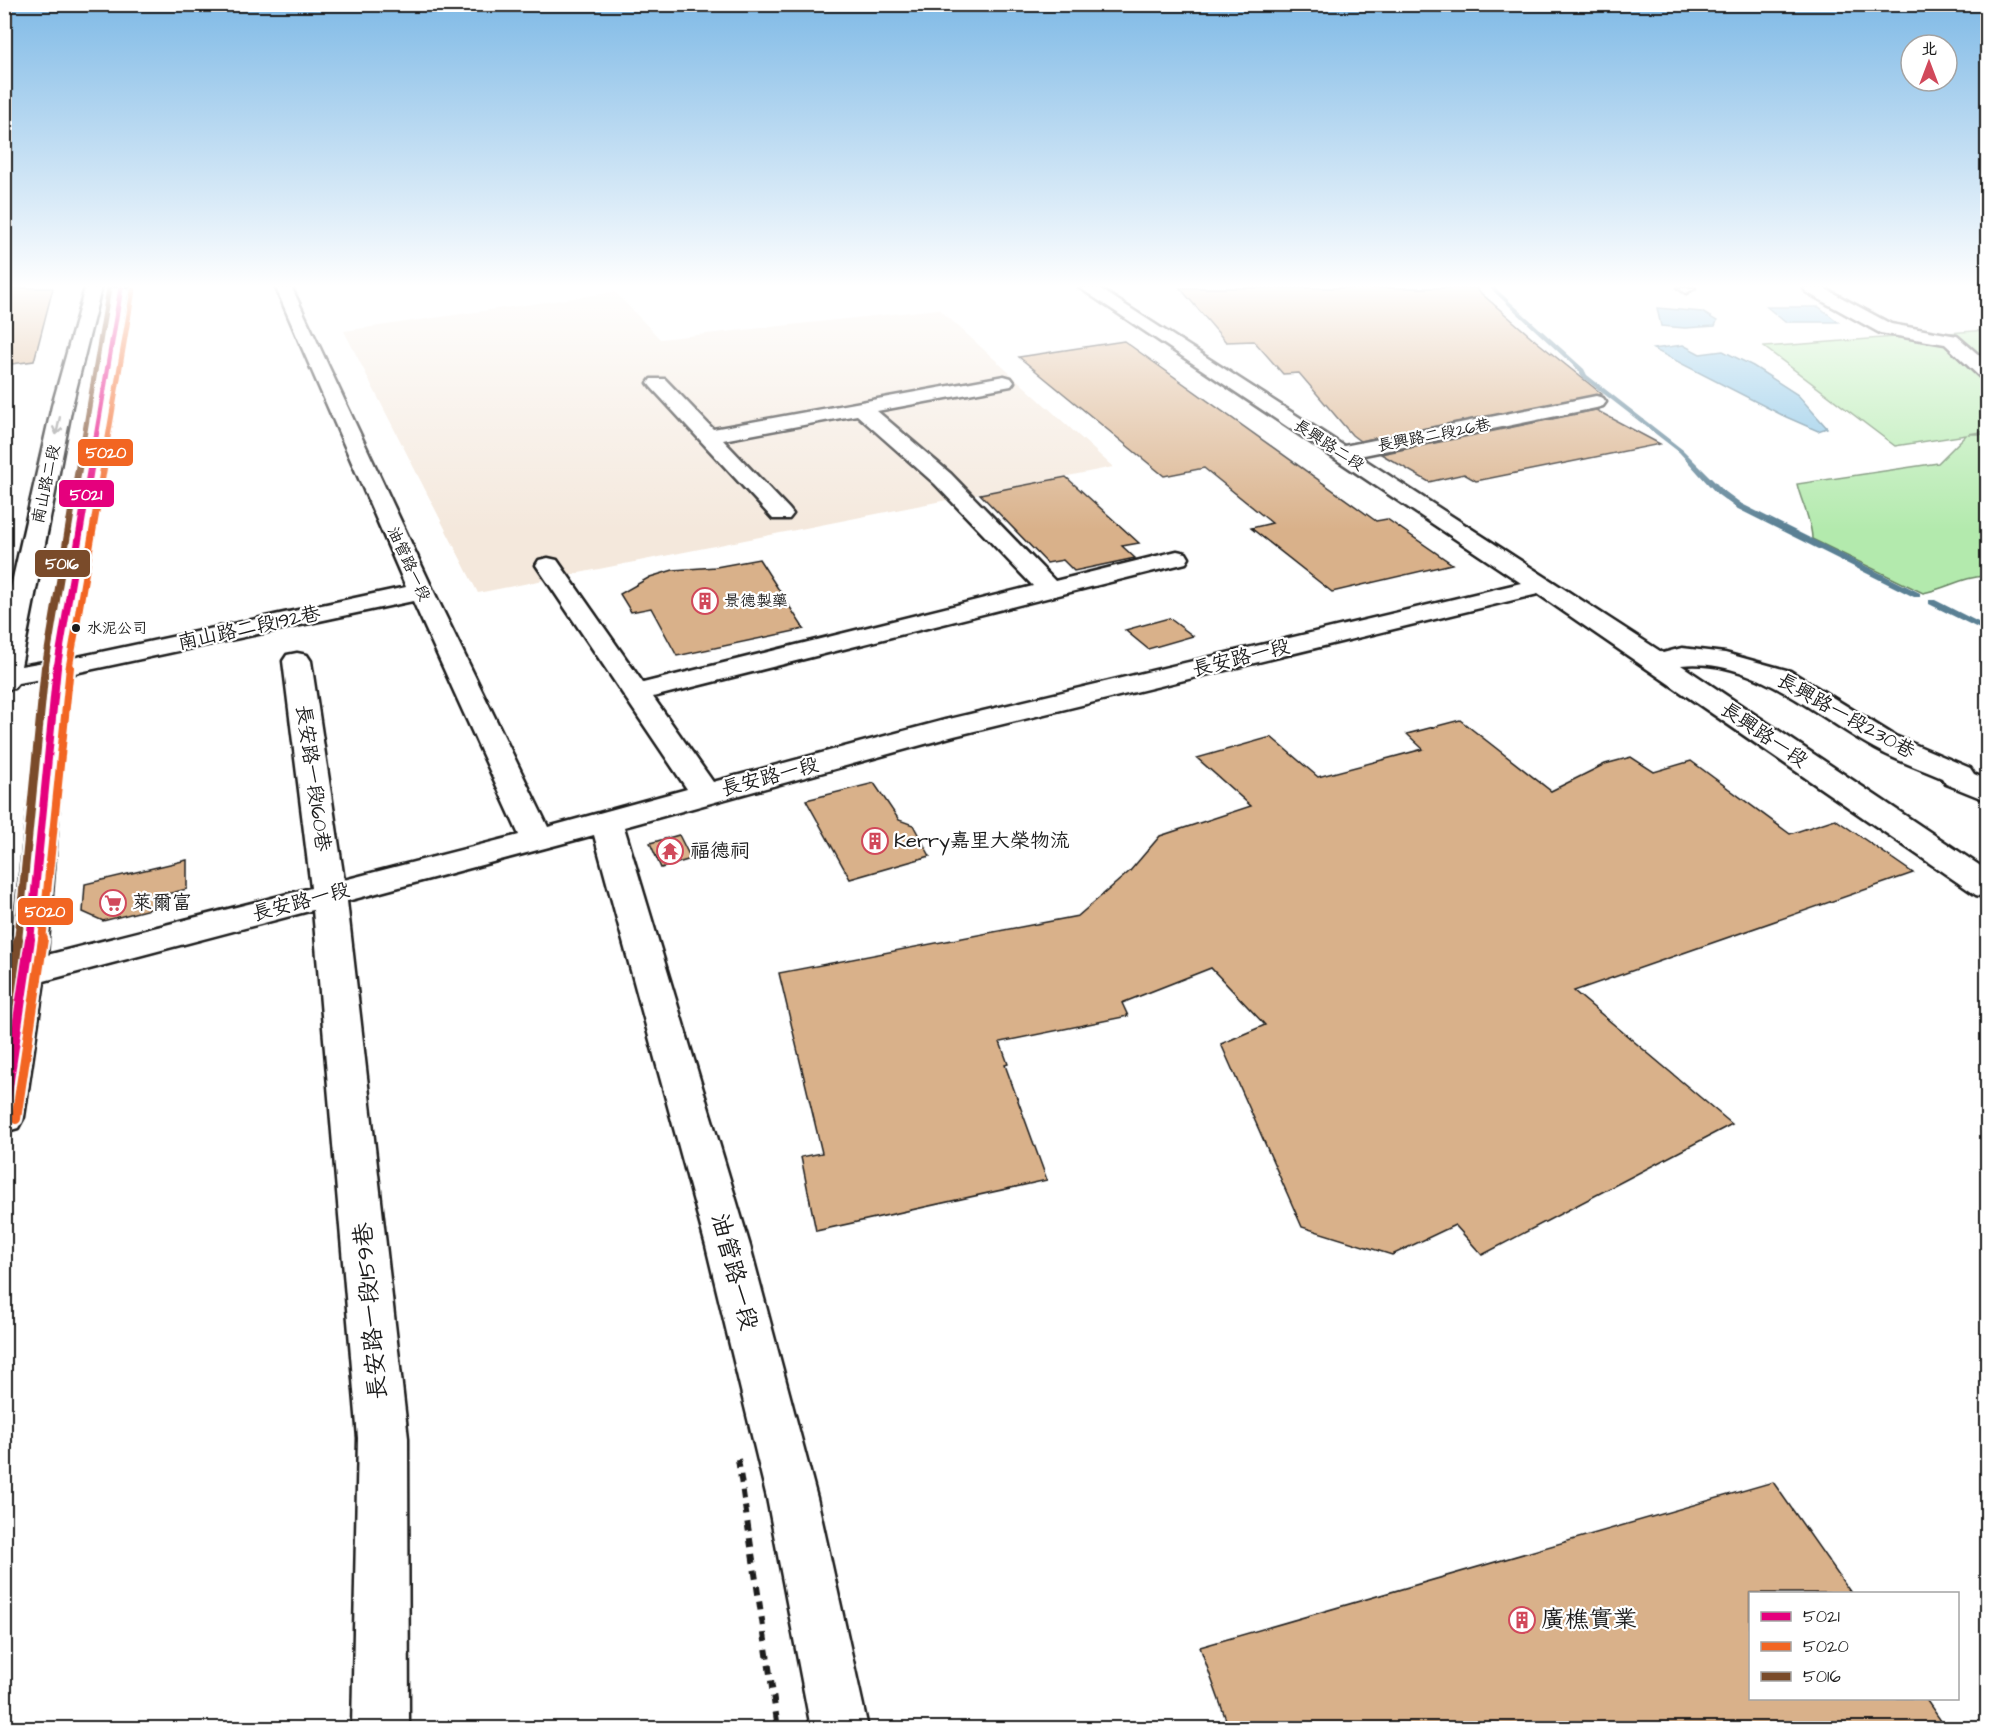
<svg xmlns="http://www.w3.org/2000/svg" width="1992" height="1733" font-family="'Architects Daughter','LXGW WenKai TC',sans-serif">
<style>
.built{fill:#f4e8dc}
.green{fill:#b3eaad;stroke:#688364;stroke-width:1.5}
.water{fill:#84c2e4;stroke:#5a8094;stroke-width:1.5}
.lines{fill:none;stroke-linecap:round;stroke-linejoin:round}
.stream{fill:#5a8094;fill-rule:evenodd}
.building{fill:#d9b18a;stroke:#1c1c1c;stroke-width:1.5}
.minor-casing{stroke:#1c1c1c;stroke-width:5}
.path{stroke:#1c1c1c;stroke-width:6;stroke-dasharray:9 7;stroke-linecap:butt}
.minor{fill:#fff;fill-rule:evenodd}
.bus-1-far3-casing{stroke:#fff;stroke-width:8}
.bus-1-far2-casing{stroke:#fff;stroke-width:10}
.bus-1-far1-casing{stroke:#fff;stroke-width:13}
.bus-1-casing{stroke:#fff;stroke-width:15}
.bus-2-far3-casing{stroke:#fff;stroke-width:8}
.bus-2-far2-casing{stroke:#fff;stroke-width:10}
.bus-2-far1-casing{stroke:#fff;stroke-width:13}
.bus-2-casing{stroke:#fff;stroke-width:15}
.bus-3-far3-casing{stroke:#fff;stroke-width:8}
.bus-3-far2-casing{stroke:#fff;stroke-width:10}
.bus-3-far1-casing{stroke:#fff;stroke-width:13}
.bus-3-casing{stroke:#fff;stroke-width:15}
.bus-1-far3{stroke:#e5007d;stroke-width:5}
.bus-1-far2{stroke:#e5007d;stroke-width:7}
.bus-1-far1{stroke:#e5007d;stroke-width:8}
.bus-1{stroke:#e5007d;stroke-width:10}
.bus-2-far3{stroke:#f26522;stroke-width:5}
.bus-2-far2{stroke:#f26522;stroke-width:7}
.bus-2-far1{stroke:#f26522;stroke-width:8}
.bus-2{stroke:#f26522;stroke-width:10}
.bus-3-far3{stroke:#7a4b2a;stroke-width:5}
.bus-3-far2{stroke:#7a4b2a;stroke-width:7}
.bus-3-far1{stroke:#7a4b2a;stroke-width:8}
.bus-3{stroke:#7a4b2a;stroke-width:10}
.oneway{stroke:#999}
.bus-dot{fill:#1c1c1c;stroke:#fff;stroke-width:2}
.labels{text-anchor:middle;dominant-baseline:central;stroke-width:4.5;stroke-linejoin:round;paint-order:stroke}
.far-bus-label{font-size:15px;fill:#1c1c1c;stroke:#fff;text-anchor:start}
.far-street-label{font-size:16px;fill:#1c1c1c;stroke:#fff}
.far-poi-label{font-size:16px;fill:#1c1c1c;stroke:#fff;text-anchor:start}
.street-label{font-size:20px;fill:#1c1c1c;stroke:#fff}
.poi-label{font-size:20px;fill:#1c1c1c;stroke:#fff;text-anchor:start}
.near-street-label{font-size:24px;fill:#1c1c1c;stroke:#fff}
.near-poi-label{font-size:24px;fill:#1c1c1c;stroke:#fff;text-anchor:start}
.line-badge{stroke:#fff;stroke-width:2}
.badge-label{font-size:16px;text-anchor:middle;font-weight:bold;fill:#fff}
</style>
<rect width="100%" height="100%" fill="#fff"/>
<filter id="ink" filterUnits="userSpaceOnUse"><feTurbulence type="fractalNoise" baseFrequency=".0167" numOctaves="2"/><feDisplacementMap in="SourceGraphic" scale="12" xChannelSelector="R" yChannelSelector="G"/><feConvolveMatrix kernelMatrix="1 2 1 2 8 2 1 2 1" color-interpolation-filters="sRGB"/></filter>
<g filter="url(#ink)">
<path class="built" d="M615,292L660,339L939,309L1113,467L478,593L344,331Z"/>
<path class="green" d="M1987,330V431L1968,434H1987V576C1964,576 1946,589 1923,593L1812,539C1812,521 1801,502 1797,484L1938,463L1966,435L1895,446L1764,347Z"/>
<g class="water">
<path d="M1767,307H1819L1838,322H1785Z"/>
<path d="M1657,308L1702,312L1717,321L1715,326L1685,328L1661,326Z"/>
<path d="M1683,345L1700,354L1723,351L1753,366L1798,395L1827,428L1818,431L1784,416L1653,349Z"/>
</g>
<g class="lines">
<g class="stream">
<path d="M1490,288H1495L1584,369L1587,375L1683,450L1723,490L1742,504L1920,593V597H1914L1736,508L1717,494L1679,452L1582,377L1579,371Z"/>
<path d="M1929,600H1935L1988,627V633L1929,604Z"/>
</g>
</g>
<g class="building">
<path d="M4,288H53L34,361L4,365Z"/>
<path d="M1180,288H1475L1536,341L1602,394L1360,441L1352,435L1299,373L1283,374L1254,341L1226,342Z"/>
<path d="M1124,341L1376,521L1387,519L1452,564L1332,592L1251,528L1272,523L1204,468L1164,476L1019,357Z"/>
<path d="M1596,410L1660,444L1476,481L1464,474L1429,482L1381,454Z"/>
<path d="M1066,477L1139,543L1122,546L1135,558L1074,571L1063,560L1047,563L980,494Z"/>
<path d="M759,559L804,629L677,656L651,608L631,612L620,594L650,577L673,570L716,567Z"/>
<path d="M1169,618L1193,636L1148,649L1125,630Z"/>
<path d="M1460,720L1551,791L1605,764L1631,757L1654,772L1691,761L1790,834L1835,819L1913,873L1574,991L1732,1124L1482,1255L1455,1225L1392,1255L1302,1227L1221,1044L1265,1025L1211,968L1122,1003L1128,1016L1000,1042L1008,1064L1005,1065L1047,1180L816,1231L801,1157L822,1153L779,973L1078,916L1130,871L1160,836L1251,806L1197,758L1271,737L1318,777L1423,749L1407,734Z"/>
<path d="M874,783L899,820L913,825L930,856L850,879L806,800Z"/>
<path d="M679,835L691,859L661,868L650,843Z"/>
<path d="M187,860V889L155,897L154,908L103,921L83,912L85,884Z"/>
<path d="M1773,1482L1851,1593H1750V1698H1925L1946,1728H1229L1200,1647Z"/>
</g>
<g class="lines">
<defs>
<g id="minor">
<path d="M85,288H101L72,406L21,666L44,662L113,288H129L73,658L406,587L276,288H292L434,592L548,827L687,789L536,565L539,560L548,558L557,560L643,683L1033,586L935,484L857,415L723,440L789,509L793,514L789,519H773L651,387L648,383L651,379H665L713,429L1004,376L1011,378L1014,382L1011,386L877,411L951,474L1055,581L1177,551L1186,553L1189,558L1186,563L653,697L713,782L945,720L1521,583L1080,288H1099L1344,446L1596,396L1603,398L1606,402L1603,406L1596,408L1359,456L1663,653L1682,648L1725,653L1790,671L1895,736L1970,768L1974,774L1988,780V801L1946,784L1942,778C1919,768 1895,760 1874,748C1815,716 1754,657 1681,665L1988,871V898L1976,895L1538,594L954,736L624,827L750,1246L817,1498L868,1728H811L767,1498L706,1246L594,835L347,901L408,1438L409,1728H352L358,1438L313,910L44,981L24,1117L18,1128L4,1132V966L10,965L42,679L18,683L14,688L4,690V618L52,406ZM413,601L519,835L344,880L311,661L307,655L297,653L287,655L283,661L311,888L47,955L70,674Z"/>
<path d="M1678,288H1695L1686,293Z"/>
<path d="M1804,288H1824L1891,324L1957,336L1988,363V380L1981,378L1945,344L1880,333L1806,292Z"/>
</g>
</defs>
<use href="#minor" class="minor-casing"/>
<path class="path" d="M738,1459L778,1728"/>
<use href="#minor" class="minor"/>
<defs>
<path id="bus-1-far3" d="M93,455L121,288"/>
<path id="bus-1-far2" d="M57,668L93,454"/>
<path id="bus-1-far1" d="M30,941L57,667"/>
<path id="bus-1" d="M4,1114L30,939"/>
<path id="bus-2-far3" d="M105,455L133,290"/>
<path id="bus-2-far2" d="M69,668L106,454"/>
<path id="bus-2-far1" d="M42,941L70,667"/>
<path id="bus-2" d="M16,1119L43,939"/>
<path id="bus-3-far3" d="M81,455L109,288"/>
<path id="bus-3-far2" d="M45,668L81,454"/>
<path id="bus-3-far1" d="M18,941L45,667"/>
<path id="bus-3" d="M4,1038L18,939"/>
</defs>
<use href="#bus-1-far3" class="bus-1-far3-casing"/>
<use href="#bus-1-far2" class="bus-1-far2-casing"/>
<use href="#bus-1-far1" class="bus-1-far1-casing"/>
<use href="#bus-1" class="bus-1-casing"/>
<use href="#bus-2-far3" class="bus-2-far3-casing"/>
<use href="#bus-2-far2" class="bus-2-far2-casing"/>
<use href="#bus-2-far1" class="bus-2-far1-casing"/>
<use href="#bus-2" class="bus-2-casing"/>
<use href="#bus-3-far3" class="bus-3-far3-casing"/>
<use href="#bus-3-far2" class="bus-3-far2-casing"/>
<use href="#bus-3-far1" class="bus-3-far1-casing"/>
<use href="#bus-3" class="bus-3-casing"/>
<use href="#bus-1-far3" class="bus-1-far3"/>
<use href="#bus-1-far2" class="bus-1-far2"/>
<use href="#bus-1-far1" class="bus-1-far1"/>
<use href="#bus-1" class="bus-1"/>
<use href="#bus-2-far3" class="bus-2-far3"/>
<use href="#bus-2-far2" class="bus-2-far2"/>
<use href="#bus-2-far1" class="bus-2-far1"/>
<use href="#bus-2" class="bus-2"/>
<use href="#bus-3-far3" class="bus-3-far3"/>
<use href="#bus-3-far2" class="bus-3-far2"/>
<use href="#bus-3-far1" class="bus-3-far1"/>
<use href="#bus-3" class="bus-3"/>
</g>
<defs><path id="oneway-shaft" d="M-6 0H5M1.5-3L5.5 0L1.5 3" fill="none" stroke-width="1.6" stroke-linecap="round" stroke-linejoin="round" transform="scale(1.5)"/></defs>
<use class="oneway" href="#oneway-shaft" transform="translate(58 426) rotate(102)"/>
</g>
<linearGradient id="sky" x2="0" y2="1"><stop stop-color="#80bae6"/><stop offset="0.54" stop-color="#fff"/><stop offset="1" stop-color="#fff" stop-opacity="0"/></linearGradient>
<rect width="1992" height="530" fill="url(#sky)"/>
<defs>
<symbol id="building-ring" viewBox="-11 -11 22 22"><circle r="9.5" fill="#fff" stroke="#d1495b" stroke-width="1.5"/><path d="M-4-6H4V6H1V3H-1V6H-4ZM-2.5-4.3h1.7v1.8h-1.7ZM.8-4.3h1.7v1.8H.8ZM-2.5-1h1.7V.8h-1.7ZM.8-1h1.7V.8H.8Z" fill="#d1495b"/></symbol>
<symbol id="temple-ring" viewBox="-11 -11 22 22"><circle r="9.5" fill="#fff" stroke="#d1495b" stroke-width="1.5"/><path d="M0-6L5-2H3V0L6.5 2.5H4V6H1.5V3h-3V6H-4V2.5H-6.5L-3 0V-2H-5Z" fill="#d1495b"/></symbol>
<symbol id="supermarket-ring" viewBox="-11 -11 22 22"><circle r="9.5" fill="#fff" stroke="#d1495b" stroke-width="1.5"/><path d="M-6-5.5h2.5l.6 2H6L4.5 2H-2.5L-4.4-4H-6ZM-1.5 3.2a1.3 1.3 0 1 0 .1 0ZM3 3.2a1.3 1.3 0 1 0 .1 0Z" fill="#d1495b"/></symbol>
</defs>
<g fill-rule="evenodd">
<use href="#building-ring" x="690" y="586" width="30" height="30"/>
<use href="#building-ring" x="860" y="826" width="30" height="30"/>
<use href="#temple-ring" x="655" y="836" width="30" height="30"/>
<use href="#supermarket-ring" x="98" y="888" width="30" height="30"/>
<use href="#building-ring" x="1507" y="1605" width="30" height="30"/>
</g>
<circle class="bus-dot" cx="76" cy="628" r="5"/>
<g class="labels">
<g class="far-bus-label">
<text x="87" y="628">水泥公司</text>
</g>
<g class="far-street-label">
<text transform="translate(1434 435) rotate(-11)">長興路二段26巷</text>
<text transform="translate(1329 445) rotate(33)">長興路二段</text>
<text transform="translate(46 484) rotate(-78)">南山路二段</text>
<text transform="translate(409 564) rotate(65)">油管路一段</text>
</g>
<g class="far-poi-label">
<text x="724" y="601">景德製藥</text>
</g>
<g class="street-label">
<text transform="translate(249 628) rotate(-12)">南山路二段192巷</text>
<text transform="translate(1241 658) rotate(-14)">長安路一段</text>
<text transform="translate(1846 716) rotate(29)">長興路一段230巷</text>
<text transform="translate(1764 735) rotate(34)">長興路一段</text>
<text transform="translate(770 777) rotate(-15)">長安路一段</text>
<text transform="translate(313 778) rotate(82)">長安路一段160巷</text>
<text transform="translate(301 902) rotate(-15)">長安路一段</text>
</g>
<g class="poi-label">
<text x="894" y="841">Kerry嘉里大榮物流</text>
<text x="690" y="851">福德祠</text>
<text x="132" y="903">萊爾富</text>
</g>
<g class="near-street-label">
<text transform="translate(734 1272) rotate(75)">油管路一段</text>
<text transform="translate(371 1311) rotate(-95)">長安路一段159巷</text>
</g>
<g class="near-poi-label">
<text x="1541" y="1620">廣樵實業</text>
</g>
</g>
<g class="line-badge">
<rect x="77" y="438" width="57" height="29" rx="6" fill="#f26522"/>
<rect x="58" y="479" width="57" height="29" rx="6" fill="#e5007d"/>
<rect x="34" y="549" width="57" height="29" rx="6" fill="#7a4b2a"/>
<rect x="17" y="897" width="57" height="29" rx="6" fill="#f26522"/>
</g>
<g class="badge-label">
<text x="106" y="458">5020</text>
<text x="86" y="500">5021</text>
<text x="62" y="569">5016</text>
<text x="45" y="917">5020</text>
</g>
<rect width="1992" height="1733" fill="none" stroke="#fff" stroke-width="24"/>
<rect x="12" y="12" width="1968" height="1709" fill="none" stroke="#1c1c1c" stroke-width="2" filter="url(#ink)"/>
<rect x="1749" y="1592" width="210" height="108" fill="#ffffff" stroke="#a4a4a4" stroke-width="1.5"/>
<rect x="1761" y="1612" width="30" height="9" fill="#e5007d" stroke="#a4a4a4" stroke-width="1.5"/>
<text x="1803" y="1622" font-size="18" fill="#1c1c1c">5021</text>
<rect x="1761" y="1642" width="30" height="9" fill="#f26522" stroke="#a4a4a4" stroke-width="1.5"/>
<text x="1803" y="1652" font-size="18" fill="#1c1c1c">5020</text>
<rect x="1761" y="1672" width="30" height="9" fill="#7a4b2a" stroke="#a4a4a4" stroke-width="1.5"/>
<text x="1803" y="1682" font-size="18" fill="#1c1c1c">5016</text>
<g transform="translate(1929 63)"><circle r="28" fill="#ffffff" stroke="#a4a4a4" stroke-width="1.5"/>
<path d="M0-4.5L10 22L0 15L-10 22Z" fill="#d1495b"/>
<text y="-9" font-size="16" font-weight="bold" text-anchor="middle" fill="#1c1c1c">北</text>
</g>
</svg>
